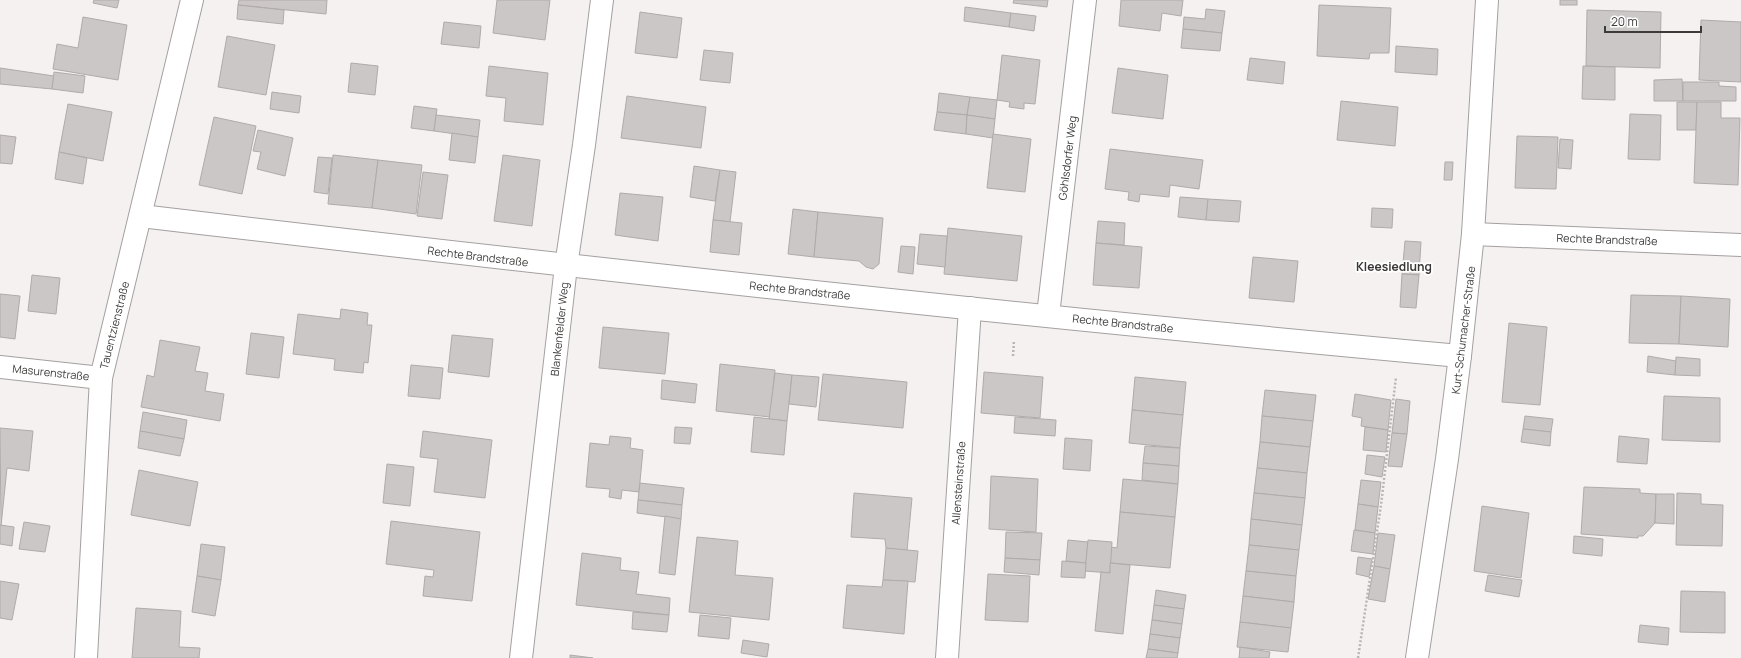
<svg xmlns="http://www.w3.org/2000/svg" width="1741" height="658" font-family="Manrope,sans-serif">
<style>
.building{fill:#ccc7c7;stroke:#afabaa}
.lines{fill:none;stroke-linecap:round;stroke-linejoin:round}
.street-casing{stroke:#a5a0a0;stroke-width:24}
.path{stroke:#b8b5b4;stroke-width:2.5;stroke-dasharray:2 2;stroke-linecap:butt}
.street{stroke:#fff;stroke-width:22}
.labels{text-anchor:middle;dominant-baseline:central;stroke-width:3.5;stroke-linejoin:round;paint-order:stroke}
.street-label{font-size:11px;fill:#3c3b3a;stroke:#fff}
.neighbourhood-label{font-size:12px;font-weight:bold;fill:#3b3737;stroke:#fff}
</style>
<rect width="100%" height="100%" fill="#f5f1f0"/>
<g class="building">
<path d="M94,0H119L117,8L93,3Z"/>
<path d="M239,0H327L326,14L238,5Z"/>
<path d="M497,0H550L545,40L493,33Z"/>
<path d="M1014,0H1048L1047,7L1013,3Z"/>
<path d="M1121,0H1183L1181,16L1162,13L1160,31L1119,26Z"/>
<rect x="1560" y="0" width="17" height="5"/>
<path d="M238,5L284,10L283,24L237,19Z"/>
<path d="M1319,5L1391,8L1389,53H1370L1369,59L1317,56Z"/>
<path d="M965,7L1011,13L1009,27L964,21Z"/>
<path d="M1206,9L1225,11L1222,33L1183,29L1184,17L1205,19Z"/>
<path d="M1587,10L1661,12L1660,68L1586,66Z"/>
<path d="M640,12L682,18L677,58L635,53Z"/>
<path d="M1011,13L1036,16L1034,31L1009,27Z"/>
<path d="M83,17L127,25L118,80L53,69L57,44L78,48Z"/>
<path d="M1701,20L1741,22V82L1699,80Z"/>
<path d="M444,22L481,26L479,48L441,44Z"/>
<path d="M1183,29L1222,33L1220,51L1181,48Z"/>
<path d="M227,36L275,45L266,95L218,87Z"/>
<path d="M1396,46L1438,49L1437,75L1395,72Z"/>
<path d="M704,50L733,53L730,83L700,80Z"/>
<path d="M1002,55L1040,60L1035,104L1024,103V109L1009,107L1010,102L997,100Z"/>
<path d="M1250,58L1285,62L1283,84L1247,80Z"/>
<path d="M351,63L378,66L375,95L348,92Z"/>
<path d="M489,66L548,73L543,125L504,121L506,98L486,96Z"/>
<path d="M1583,66L1615,67V100L1582,99Z"/>
<path d="M0,68L54,76L52,89L0,84Z"/>
<path d="M1118,68L1168,75L1163,119L1112,113Z"/>
<path d="M54,72L85,76L83,93L52,89Z"/>
<path d="M1682,79L1683,101H1654V80Z"/>
<path d="M1683,82H1719V86L1736,87V101H1683Z"/>
<path d="M272,92L301,96L299,113L270,109Z"/>
<path d="M939,93L970,97L967,115L937,112Z"/>
<path d="M627,96L706,107L701,148L621,138Z"/>
<path d="M970,97L997,100L995,119L967,115Z"/>
<path d="M1341,101L1398,107L1395,146L1337,140Z"/>
<path d="M1677,102H1697L1696,130H1677Z"/>
<path d="M1697,102H1721V118H1740L1738,185L1694,183Z"/>
<path d="M68,104L112,112L103,161L59,152Z"/>
<path d="M414,106L437,109L434,131L411,128Z"/>
<path d="M937,112L967,115L966,134L934,130Z"/>
<path d="M1630,114L1661,115L1660,160L1628,159Z"/>
<path d="M436,115L480,120L478,137L434,131Z"/>
<path d="M967,115L995,119L993,138L966,134Z"/>
<path d="M214,117L256,126L242,194L199,185Z"/>
<path d="M258,130L293,138L285,176L257,169L261,152L253,151Z"/>
<path d="M452,133L478,137L475,163L449,160Z"/>
<path d="M993,134L1031,139L1025,192L987,188Z"/>
<path d="M0,135L16,137L12,164L0,163Z"/>
<path d="M1517,136L1558,137L1556,189L1515,188Z"/>
<path d="M1560,139L1573,140L1571,169L1558,168Z"/>
<path d="M1110,149L1203,160L1199,189L1170,185L1169,197L1140,194L1139,202L1128,200L1129,192L1105,189Z"/>
<path d="M59,152L87,158L83,184L55,179Z"/>
<path d="M333,155L378,160L372,208L328,204Z"/>
<path d="M503,155L540,160L532,226L494,221Z"/>
<path d="M318,157L332,158L328,194L314,192Z"/>
<path d="M378,160L422,165L416,214L372,208Z"/>
<path d="M1445,162H1453L1452,180H1444Z"/>
<path d="M694,166L720,170L715,201L690,197Z"/>
<path d="M720,170L736,172L730,222L713,220Z"/>
<path d="M423,172L448,175L442,219L417,216Z"/>
<path d="M620,193L663,197L658,241L615,235Z"/>
<path d="M1180,197L1208,199L1206,220L1178,217Z"/>
<path d="M1208,199L1241,201L1239,222L1206,220Z"/>
<path d="M1372,208L1393,209L1392,228L1371,227Z"/>
<path d="M793,209L818,212L814,257L788,254Z"/>
<path d="M818,212L883,218L879,264L873,269L866,267L859,261L814,257Z"/>
<path d="M713,220L742,223L739,255L710,252Z"/>
<path d="M1098,221L1125,223L1124,245L1096,243Z"/>
<path d="M948,228L1022,236L1017,281L944,274Z"/>
<path d="M920,234L947,236L945,267L917,264Z"/>
<path d="M1405,241L1421,242L1419,275L1402,274Z"/>
<path d="M1096,243L1142,247L1139,288L1093,285Z"/>
<path d="M901,246L915,247L913,274L898,272Z"/>
<path d="M1253,257L1298,261L1294,302L1249,298Z"/>
<path d="M1402,274L1419,275L1416,308L1400,307Z"/>
<path d="M32,275L60,278L56,314L28,311Z"/>
<path d="M0,294L20,296L15,339L0,337Z"/>
<path d="M1631,295L1681,296L1679,344L1629,343Z"/>
<path d="M1681,296L1730,299L1728,347L1679,344Z"/>
<path d="M341,309L368,313L367,325H372L368,363L364,362L363,373L334,370L335,359L293,354L298,314L340,319Z"/>
<path d="M1509,323L1547,327L1540,405L1502,402Z"/>
<path d="M603,327L669,333L665,374L599,368Z"/>
<path d="M251,333L284,337L279,378L246,374Z"/>
<path d="M452,335L493,339L489,377L448,372Z"/>
<path d="M160,340L200,347L195,371L208,373L205,391L224,394L220,421L141,407L147,375L154,377Z"/>
<path d="M1648,356L1676,361L1675,375L1647,372Z"/>
<path d="M1676,357L1700,359V376L1675,375Z"/>
<path d="M720,364L775,370L770,417L716,411Z"/>
<path d="M411,365L443,368L440,399L408,396Z"/>
<path d="M984,372L1043,377L1040,418L981,413Z"/>
<path d="M775,373L792,375L787,421L769,419Z"/>
<path d="M823,374L907,382L903,428L818,420Z"/>
<path d="M792,375L819,377L816,407L789,404Z"/>
<path d="M1135,377L1186,382L1183,415L1132,410Z"/>
<path d="M662,380L697,384L695,403L661,399Z"/>
<path d="M1265,390L1316,395L1313,421L1262,416Z"/>
<path d="M1355,394L1391,400L1388,430L1361,426L1362,418L1352,416Z"/>
<path d="M1664,396L1720,398V442L1662,440Z"/>
<path d="M1396,399L1410,401L1407,434L1392,433Z"/>
<path d="M1132,410L1183,415L1180,448L1129,443Z"/>
<path d="M143,412L187,420L184,439L140,431Z"/>
<path d="M1262,416L1313,421L1310,447L1260,442Z"/>
<path d="M1525,416L1553,419L1551,432L1523,429Z"/>
<path d="M754,417L787,421L784,455L751,452Z"/>
<path d="M1015,417L1056,420L1055,436L1014,433Z"/>
<path d="M675,427L692,428L690,444L674,443Z"/>
<path d="M1365,427L1388,430L1386,452L1363,450Z"/>
<path d="M0,428L33,431L29,471L7,468L1,526Z"/>
<path d="M1523,429L1551,432L1550,446L1521,442Z"/>
<path d="M140,431L184,439L180,456L138,448Z"/>
<path d="M423,431L492,440L485,498L434,492L438,459L420,457Z"/>
<path d="M1392,433L1407,434L1402,467L1388,466Z"/>
<path d="M610,436L631,438L630,448L643,450L639,492L622,490L621,499L609,497L610,489L586,487L590,443L609,445Z"/>
<path d="M1619,436L1649,439L1647,464L1617,462Z"/>
<path d="M1065,438L1092,440L1090,471L1063,469Z"/>
<path d="M1260,442L1310,447L1307,473L1257,468Z"/>
<path d="M1145,446L1180,448L1179,466L1143,463Z"/>
<path d="M1367,455L1385,457L1382,477L1365,474Z"/>
<path d="M1143,463L1179,466L1178,484L1142,480Z"/>
<path d="M387,464L414,467L410,506L383,503Z"/>
<path d="M1257,468L1307,473L1305,498L1254,493Z"/>
<path d="M139,470L198,482L190,526L131,515Z"/>
<path d="M991,476L1038,479L1036,532L989,529Z"/>
<path d="M1123,479L1178,484L1175,517L1120,512Z"/>
<path d="M1361,480L1381,482L1378,507L1358,504Z"/>
<path d="M640,483L684,488L682,505L638,500Z"/>
<path d="M1584,487L1640,489V493L1656,494L1655,523L1643,536H1638V538L1581,534Z"/>
<path d="M854,493L912,498L907,551L886,548L885,539L851,537Z"/>
<path d="M1254,493L1305,498L1302,525L1251,519Z"/>
<path d="M1677,493L1701,494V504L1723,505L1722,546L1676,545Z"/>
<path d="M1656,494H1674V524L1655,523Z"/>
<path d="M638,500L682,505L681,519L637,513Z"/>
<path d="M1358,504L1378,507L1375,533L1355,530Z"/>
<path d="M1482,506L1529,513L1521,578L1474,571Z"/>
<path d="M1120,512L1175,517L1170,568L1110,563L1111,547L1117,548Z"/>
<path d="M665,516L681,519L675,575L659,573Z"/>
<path d="M1251,519L1302,525L1299,550L1249,545Z"/>
<path d="M391,521L480,532L472,601L423,596L425,576L433,577L434,570L386,564Z"/>
<path d="M24,522L50,526L45,552L19,549Z"/>
<path d="M0,525L14,527L12,546L0,544Z"/>
<path d="M1354,530L1375,533L1373,554L1351,551Z"/>
<path d="M1006,532L1042,533L1040,560L1005,558Z"/>
<path d="M1378,533L1395,535L1390,569L1374,566Z"/>
<path d="M1574,536L1603,539L1602,556L1573,553Z"/>
<path d="M697,537L738,541L735,575L773,578L769,620L689,612Z"/>
<path d="M1068,540L1088,542L1086,563L1066,561Z"/>
<path d="M1088,540L1112,542L1110,573L1085,571Z"/>
<path d="M201,544L225,547L221,580L197,576Z"/>
<path d="M1249,545L1299,550L1296,576L1246,571Z"/>
<path d="M886,548L918,551L915,582L883,580Z"/>
<path d="M582,553L621,558L620,570L639,572L636,594L670,598L669,615L576,605Z"/>
<path d="M1358,557L1372,559L1369,577L1356,574Z"/>
<path d="M1005,558L1040,560L1039,575L1004,572Z"/>
<path d="M1062,561L1086,563L1085,578L1061,577Z"/>
<path d="M1110,563L1130,565L1123,634L1095,631L1101,572L1110,573Z"/>
<path d="M1374,566L1390,569L1385,602L1368,599Z"/>
<path d="M1246,571L1296,576L1294,602L1243,596Z"/>
<path d="M988,574L1030,576L1028,622L985,620Z"/>
<path d="M1488,575L1522,580L1519,597L1485,591Z"/>
<path d="M197,576L221,580L215,616L192,612Z"/>
<path d="M883,580L908,581L904,634L843,628L847,585L882,587Z"/>
<path d="M0,581L19,584L12,620L0,618Z"/>
<path d="M1156,590L1186,595L1184,609L1154,605Z"/>
<path d="M1681,591L1725,592V633L1680,632Z"/>
<path d="M1243,596L1294,602L1291,628L1240,622Z"/>
<path d="M1154,605L1184,609L1182,624L1152,620Z"/>
<path d="M136,608L181,611L179,647L200,648L199,658H132Z"/>
<path d="M633,612L669,615L667,632L632,629Z"/>
<path d="M700,615L731,618L729,639L698,636Z"/>
<path d="M1152,620L1182,624L1180,638L1150,634Z"/>
<path d="M1240,622L1291,628L1288,652L1237,647Z"/>
<path d="M1640,625L1669,628L1668,645L1638,642Z"/>
<path d="M1150,634L1180,638L1178,653L1148,649Z"/>
<path d="M743,640L769,644L767,657L741,653Z"/>
<path d="M1240,647L1270,652L1269,658H1239Z"/>
<path d="M1148,649L1178,653L1177,658H1146Z"/>
<path d="M570,655L593,658H570Z"/>
</g>
<g class="lines">
<defs>
<g id="street">
<path d="M141,216C580,268 1020,316 1460,356"/>
<path d="M1473,234L1741,245"/>
<path d="M1048,315L1085,0"/>
<path d="M0,367L101,378"/>
<path d="M86,658L101,378L192,0"/>
<path d="M521,658L566,266L584,145L602,0"/>
<path d="M947,658L970,308"/>
<path d="M1417,658L1447,459L1460,356L1473,234L1487,0"/>
</g>
</defs>
<use href="#street" class="street-casing"/>
<g class="path">
<path d="M1013,356L1014,340"/>
<path d="M1358,658L1381,505L1396,377"/>
</g>
<use href="#street" class="street"/>
</g>
<g class="labels">
<g class="street-label">
<text transform="translate(1067 158) rotate(-83)">Göhlsdorfer Weg</text>
<text transform="translate(1607 239) rotate(2)">Rechte Brandstraße</text>
<text transform="translate(478 256) rotate(7)">Rechte Brandstraße</text>
<text transform="translate(800 290) rotate(6)">Rechte Brandstraße</text>
<text transform="translate(1123 323) rotate(6)">Rechte Brandstraße</text>
<text transform="translate(114 325) rotate(-76)">Tauentzienstraße</text>
<text transform="translate(559 329) rotate(-84)">Blankenfelder Weg</text>
<text transform="translate(1463 330) rotate(-83)">Kurt-Schumacher-Straße</text>
<text transform="translate(51 372) rotate(6)">Masurenstraße</text>
<text transform="translate(958 483) rotate(-86)">Allensteinstraße</text>
</g>
<g class="neighbourhood-label">
<text x="1394" y="266">Kleesiedlung</text>
</g>
</g>
<path d="M1605 26v6h96v-6" fill="none" stroke="#3c3b3a" stroke-width="2"/>
<text x="1611" y="26" font-size="12" fill="#3c3b3a" stroke="#ffffff" stroke-width="3" paint-order="stroke">20 m</text>
</svg>
